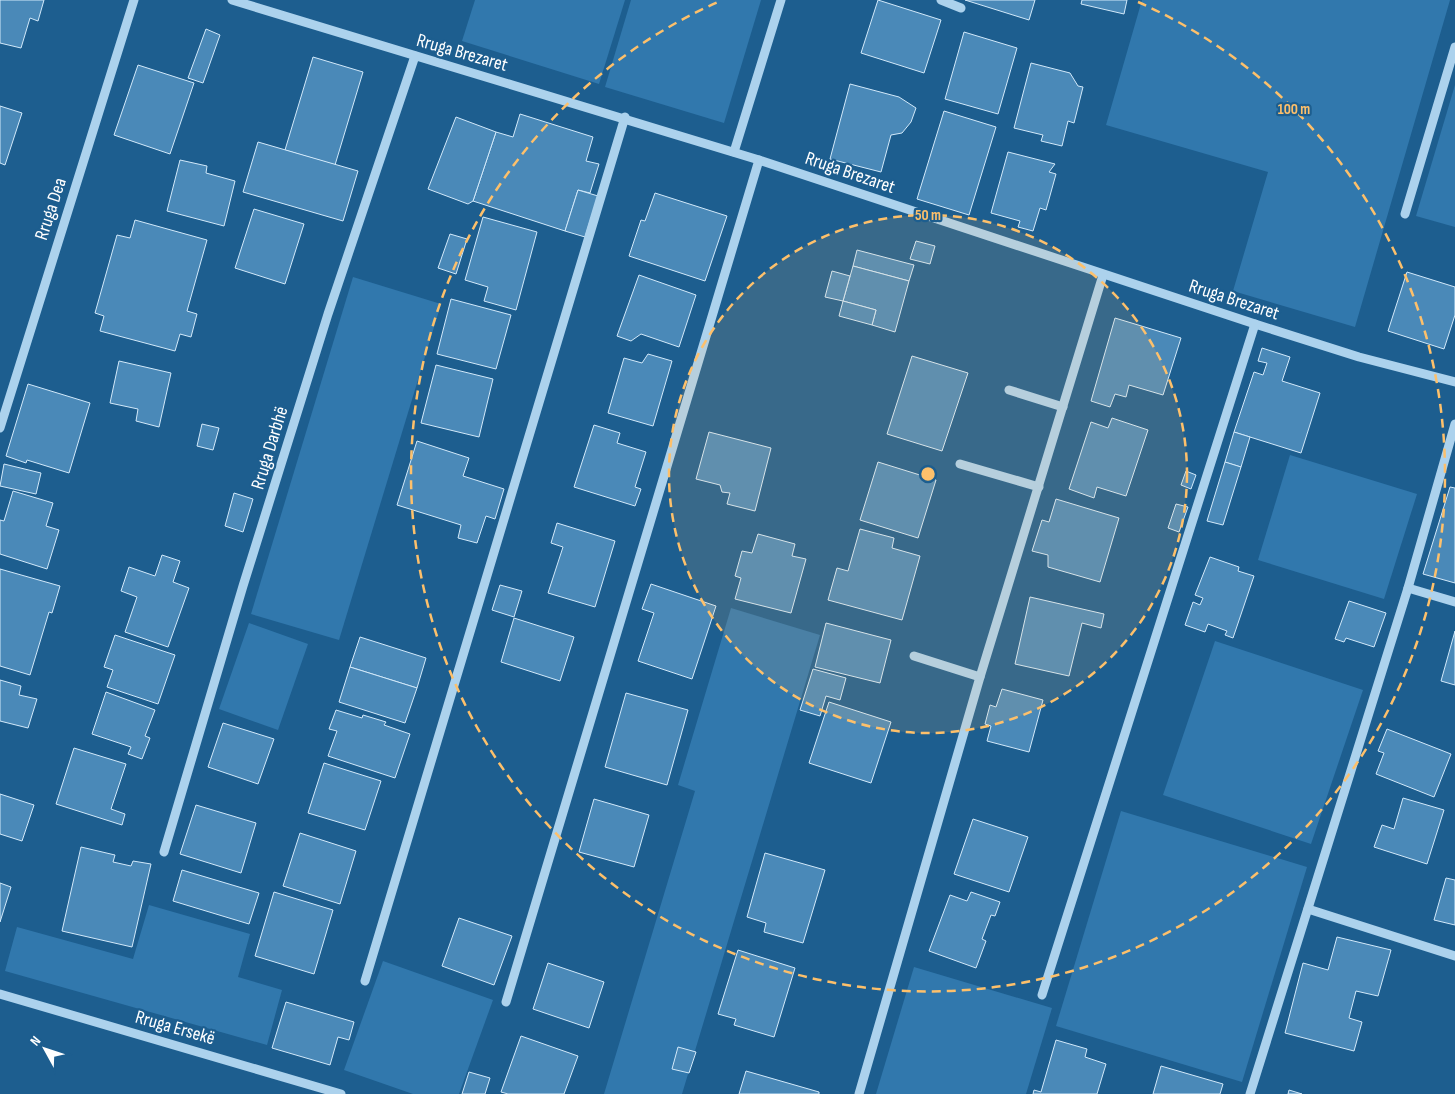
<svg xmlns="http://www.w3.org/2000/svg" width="1455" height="1094" font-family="'Sofia Sans Condensed',sans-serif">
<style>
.green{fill:#3178ad}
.building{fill:#4a89b8;stroke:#d2e9fa}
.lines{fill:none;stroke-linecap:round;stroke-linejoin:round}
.minor{stroke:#acd2ed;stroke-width:9}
.ring{fill:none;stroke:#fdc06b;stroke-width:2.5;stroke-dasharray:9 6}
.labels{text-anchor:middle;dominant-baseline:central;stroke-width:4.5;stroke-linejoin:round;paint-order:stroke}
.street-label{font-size:19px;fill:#fff;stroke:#1d5e8f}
.centre{fill:#fdc06b;stroke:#1d5e8f;stroke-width:2.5}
.ring-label{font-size:15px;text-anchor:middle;font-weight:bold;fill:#fdc06b;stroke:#1d5e8f;stroke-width:4.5;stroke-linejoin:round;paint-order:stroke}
</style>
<rect width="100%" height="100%" fill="#1d5e8f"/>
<g class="green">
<path d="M475,0H625L599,84L462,41Z"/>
<path d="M631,0H761L724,123L605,87Z"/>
<path d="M1142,0H1450L1355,327L1233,291L1268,172L1106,125Z"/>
<path d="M1455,85V227L1416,216Z"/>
<path d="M353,277L441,304L339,640L251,614Z"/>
<path d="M1290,455L1417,494L1384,599L1258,560Z"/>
<path d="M731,608L820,635L682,1094H604L695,791L678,785Z"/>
<path d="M249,623L308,644L278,730L219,709Z"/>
<path d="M1215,641L1363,690L1311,844L1163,795Z"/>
<path d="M1121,811L1307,867L1242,1082L1056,1026Z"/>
<path d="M149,905L250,934L238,977L282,990L267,1045L5,971L17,927L133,959Z"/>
<path d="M383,961L493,1000L459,1094H413L344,1070Z"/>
<path d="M914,967L1052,1008L1026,1094H876Z"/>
</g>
<g class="building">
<path d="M0,0H44L38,21L30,18L21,48L0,43Z"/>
<path d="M878,0L941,20L924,73L861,53Z"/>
<path d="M965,0H1035L1029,20Z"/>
<path d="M1082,0H1127L1124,14L1081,4Z"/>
<path d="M206,29L220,35L203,83L188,78Z"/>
<path d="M964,32L1017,48L998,114L945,99Z"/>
<path d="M313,57L363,72L335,165L285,150Z"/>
<path d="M1031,63L1070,73L1078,86L1083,87L1074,123L1068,121L1062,146L1041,141L1043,135L1014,128Z"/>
<path d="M138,65L194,83L170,154L114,135Z"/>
<path d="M850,84L899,97L916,108L911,122L902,133L891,135L881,172L830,159Z"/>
<path d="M0,106L22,113L5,165L0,163Z"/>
<path d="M944,111L996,127L969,215L917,199Z"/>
<path d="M520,114L593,137L586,161L599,164L590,193L578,190L565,231L473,201L496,132L513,137Z"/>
<path d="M456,117L496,132L473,201L468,204L428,189Z"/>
<path d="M258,142L358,171L343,221L243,192Z"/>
<path d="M1008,152L1055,164L1049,172L1056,174L1046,210L1040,208L1033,231L1018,227L1020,221L991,213Z"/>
<path d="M180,160L207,166L206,173L235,181L224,226L167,211Z"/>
<path d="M578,190L598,196L585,237L565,231Z"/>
<path d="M655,193L727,216L705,281L629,256L641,220L645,221Z"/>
<path d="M254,209L304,224L285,284L235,268Z"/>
<path d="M483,217L537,232L516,310L484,301L488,287L465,280Z"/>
<path d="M135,220L207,240L187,311L197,314L191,337L180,334L175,351L100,331L104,316L95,313L117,235L130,238Z"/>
<path d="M450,234L467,239L456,274L438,268Z"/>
<path d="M916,241L935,246L930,264L910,259Z"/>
<path d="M857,250L914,265L909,281L853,266Z"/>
<path d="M853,266L909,281L895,332L872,325L876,310L843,301Z"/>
<path d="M832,271L850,276L843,301L825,297Z"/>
<path d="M1407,272L1455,287V315L1444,349L1388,331Z"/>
<path d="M639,275L696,295L679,347L641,334L631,341L617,336Z"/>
<path d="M451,299L511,315L496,369L437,354Z"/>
<path d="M843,301L876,310L872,325L839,316Z"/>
<path d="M1115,318L1181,338L1163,395L1129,385L1126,397L1115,394L1110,407L1091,401Z"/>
<path d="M1262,348L1290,357L1282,381L1320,393L1301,453L1234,432L1254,372L1263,375L1267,363L1258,361Z"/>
<path d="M648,354L672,361L653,426L608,413L624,358L642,363Z"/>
<path d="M912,356L968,373L942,451L887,434Z"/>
<path d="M119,361L171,373L159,427L136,421L138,409L110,403Z"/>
<path d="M436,365L493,379L479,437L421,423Z"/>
<path d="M28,384L90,403L69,473L27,460L26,463L6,456Z"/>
<path d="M1112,418L1148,430L1126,496L1097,487L1094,498L1069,489L1091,422L1108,428Z"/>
<path d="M202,424L219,428L213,450L197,446Z"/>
<path d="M594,425L620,433L617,443L646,452L635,487L641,489L635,506L574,487Z"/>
<path d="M709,432L771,448L755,511L727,504L730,493L722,492L720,485L696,479Z"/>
<path d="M1234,432L1250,437L1241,467L1225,462Z"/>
<path d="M417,441L469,458L463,476L504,489L495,519L486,516L477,543L458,538L461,525L397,505Z"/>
<path d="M878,462L936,480L918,538L860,520Z"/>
<path d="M1225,462L1241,467L1223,525L1207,521Z"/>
<path d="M4,464L41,473L36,494L0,486Z"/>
<path d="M1186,471L1196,475L1191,489L1181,485Z"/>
<path d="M1450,487L1455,488V583L1423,574Z"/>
<path d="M13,491L53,503L46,526L59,530L47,569L0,554V520L4,521Z"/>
<path d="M234,493L253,499L243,532L225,526Z"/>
<path d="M1056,499L1119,518L1100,582L1048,567V555L1032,551L1042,520L1049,522Z"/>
<path d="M1176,504L1188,507L1179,532L1168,528Z"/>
<path d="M557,523L615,541L595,607L548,593L563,547L551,543Z"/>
<path d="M860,529L894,538L892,548L920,556L902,620L828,600L837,568L848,571Z"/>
<path d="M758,534L795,544L792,556L806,559L791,613L735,599L741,578L735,576L742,551L752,553Z"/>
<path d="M162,555L180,561L173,582L189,588L168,647L125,632L137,597L121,591L129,567L155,576Z"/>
<path d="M1210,557L1239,567L1238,571L1254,576L1233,638L1225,635L1227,631L1208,624L1205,632L1185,625L1193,602L1200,605L1203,598L1195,595Z"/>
<path d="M0,569L60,586L52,613L49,612L30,675L0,666Z"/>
<path d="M651,584L716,606L692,679L638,661L654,613L642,609Z"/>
<path d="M500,585L522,591L514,617L492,610Z"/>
<path d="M1030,597L1104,614L1101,628L1082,623L1069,676L1015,664Z"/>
<path d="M1349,601L1386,613L1374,647L1346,638L1344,642L1335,639Z"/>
<path d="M514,618L574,637L560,681L501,662Z"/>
<path d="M826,623L891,640L880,683L815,667Z"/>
<path d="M1455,631V685L1441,681Z"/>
<path d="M115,635L175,655L158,704L107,687L113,670L104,667Z"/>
<path d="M360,637L426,658L417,688L350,667Z"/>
<path d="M350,667L417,688L405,723L339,702Z"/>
<path d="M813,669L846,678L840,700L826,696L820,716L800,710Z"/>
<path d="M0,680L21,686L19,695L37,699L28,728L0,721Z"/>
<path d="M1002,689L1043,700L1029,752L987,741L991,726L985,724L990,705L996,707Z"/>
<path d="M106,692L155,710L145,736L150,738L142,759L128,754L131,747L92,734Z"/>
<path d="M626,693L688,710L667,785L605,767Z"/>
<path d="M829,702L891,722L871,783L809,763Z"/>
<path d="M336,710L362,718L363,715L386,722L384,725L410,734L395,778L328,756L337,731L329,729Z"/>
<path d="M223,723L274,739L258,784L208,767Z"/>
<path d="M1387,729L1451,754L1434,797L1376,774L1384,753L1378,751Z"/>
<path d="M74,748L126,764L111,809L125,814L122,825L56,804Z"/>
<path d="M324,763L381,781L365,830L308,813Z"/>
<path d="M0,794L34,805L22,841L0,834Z"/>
<path d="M1403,798L1444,810L1427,864L1374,847L1382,825L1394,829Z"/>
<path d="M594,799L649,815L634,867L579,852Z"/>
<path d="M196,805L256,823L241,873L180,854Z"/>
<path d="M973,819L1028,837L1009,892L954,874Z"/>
<path d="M300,833L356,851L340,904L283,886Z"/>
<path d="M81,847L115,855L113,862L131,866L133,861L151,864L132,947L62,931Z"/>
<path d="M765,853L825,870L803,943L764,932L766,923L747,917Z"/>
<path d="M182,870L259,893L249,924L173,901Z"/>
<path d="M1446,878L1455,880V925L1434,920Z"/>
<path d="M0,883L11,887L0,922Z"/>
<path d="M274,892L333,910L314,974L255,956Z"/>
<path d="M971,892L1000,902L995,916L991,915L982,939L986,941L976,968L929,951L950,895L967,901Z"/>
<path d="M459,918L512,936L494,985L442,966Z"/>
<path d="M1337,937L1391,950L1378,996L1356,991L1349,1018L1362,1022L1354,1051L1285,1033L1303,963L1328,970Z"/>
<path d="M738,950L795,968L774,1037L734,1025L736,1019L718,1014Z"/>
<path d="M548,963L604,982L589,1028L533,1009Z"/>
<path d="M286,1002L354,1022L349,1040L338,1037L330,1065L272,1048Z"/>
<path d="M521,1036L578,1056L564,1094H508L501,1092Z"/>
<path d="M1056,1040L1087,1049L1085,1057L1106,1064L1097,1094H1033L1034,1090L1041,1092Z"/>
<path d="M678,1047L696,1052L689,1073L672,1069Z"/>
<path d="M1161,1066L1223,1084L1220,1094H1153Z"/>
<path d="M746,1071L819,1092V1094H739Z"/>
<path d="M469,1072L490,1078L485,1094H462Z"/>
<path d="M1289,1090L1302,1094H1288Z"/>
</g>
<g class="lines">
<g class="minor">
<path d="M232,0L759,160L1255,324L1359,357L1455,382"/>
<path d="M941,0L961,8"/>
<path d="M734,152L781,0"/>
<path d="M1405,214L1455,47"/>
<path d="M1009,390L1063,407"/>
<path d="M0,428L134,0"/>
<path d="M960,464L1039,487"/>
<path d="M1408,588L1455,602"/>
<path d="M914,656L980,677"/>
<path d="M164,852L243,586L328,314L415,56"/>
<path d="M1308,909L1455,956"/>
<path d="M365,981L625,117"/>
<path d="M0,994L341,1094"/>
<path d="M1042,995L1255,324"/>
<path d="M506,1002L759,160"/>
<path d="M859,1094L980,677L1103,275"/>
<path d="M1250,1094L1408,588L1455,424"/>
</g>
</g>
<circle cx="928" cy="474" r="259" fill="#fdc06b" fill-opacity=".12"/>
<g class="ring">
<circle cx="928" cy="474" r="259"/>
<path d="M1138 2A517 517 0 1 1 718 2"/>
</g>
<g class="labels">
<g class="street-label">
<text transform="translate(462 53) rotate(16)">Rruga Brezaret</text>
<text transform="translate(850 173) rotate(19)">Rruga Brezaret</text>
<text transform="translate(51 209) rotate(-72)">Rruga Dea</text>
<text transform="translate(1234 300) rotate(18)">Rruga Brezaret</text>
<text transform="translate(270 448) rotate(-73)">Rruga Darbhë</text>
<text transform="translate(175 1028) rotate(16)">Rruga Ersekë</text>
</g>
</g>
<circle cx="928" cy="474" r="8" class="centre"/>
<g class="ring-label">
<text x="1294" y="114">100 m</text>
<text x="928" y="220">50 m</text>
</g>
<g transform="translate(45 1049) rotate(310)" stroke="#1d5e8f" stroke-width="4" paint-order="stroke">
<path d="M0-4L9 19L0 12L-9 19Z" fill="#ffffff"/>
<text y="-8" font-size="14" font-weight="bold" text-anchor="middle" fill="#ffffff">N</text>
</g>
</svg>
